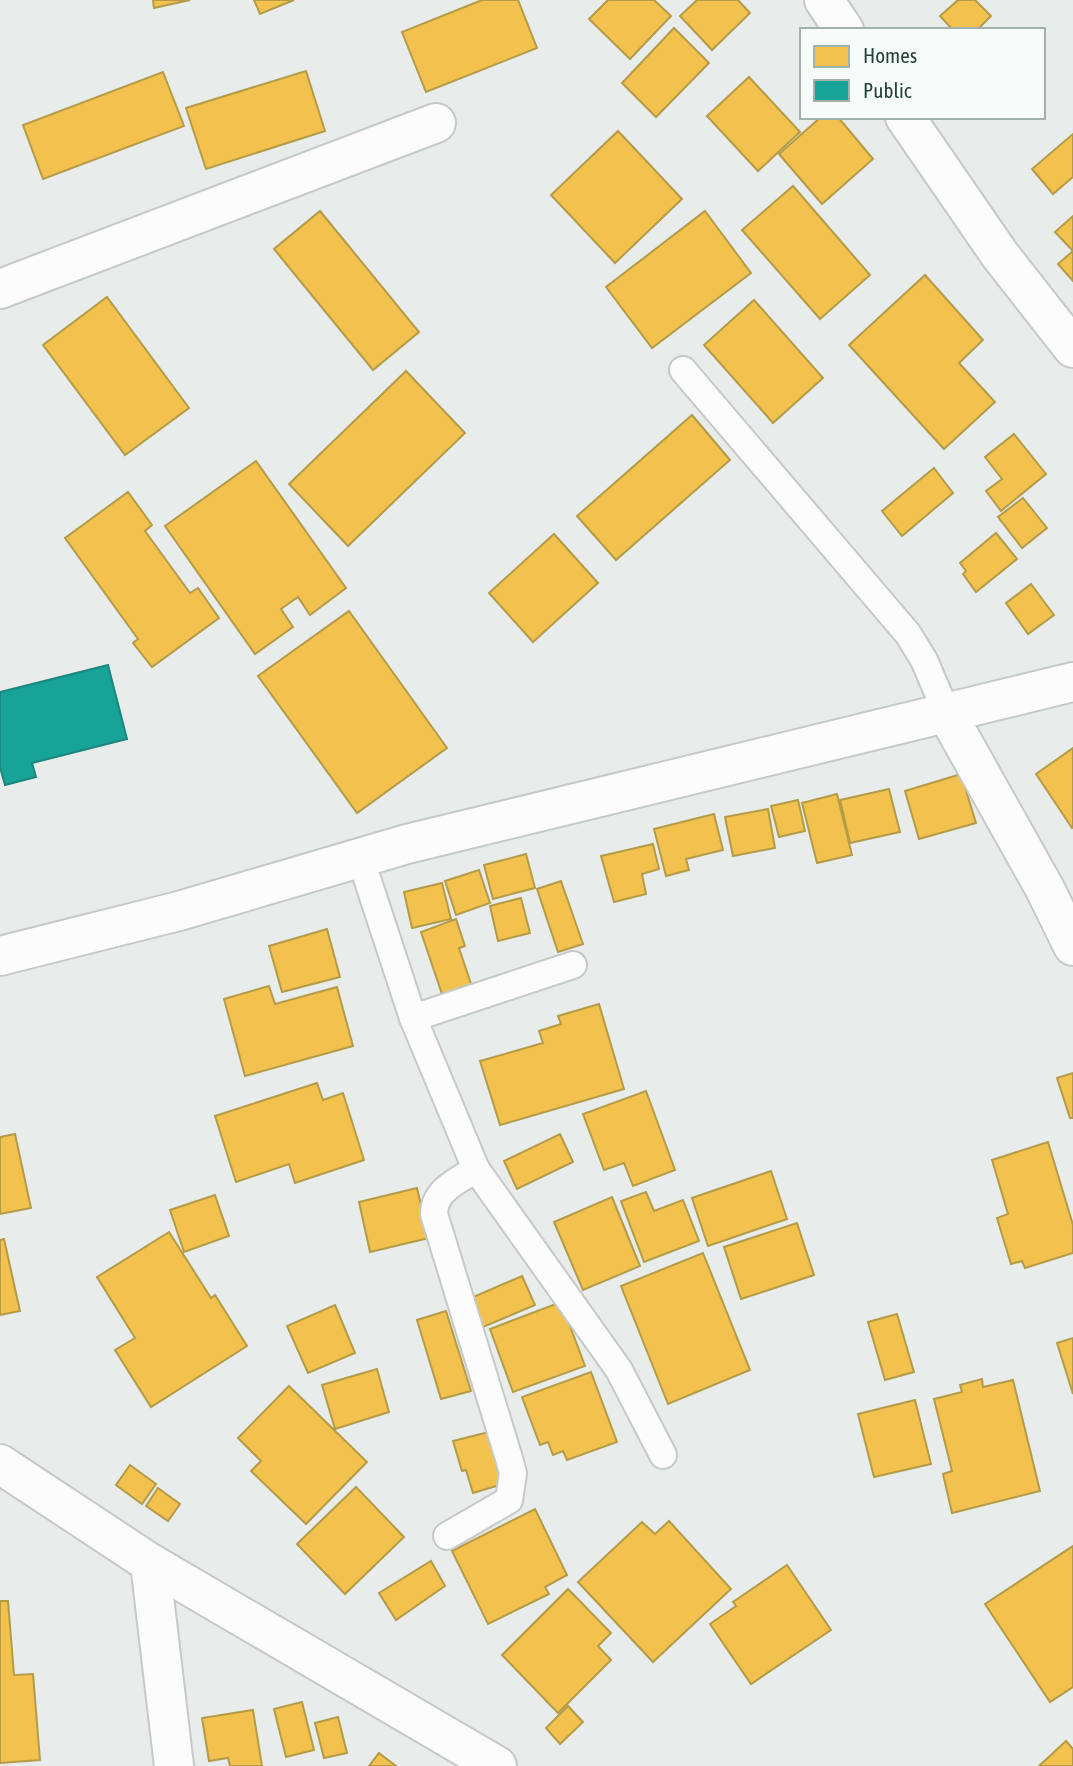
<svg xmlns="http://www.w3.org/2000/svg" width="1073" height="1766" font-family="'Asap Condensed',sans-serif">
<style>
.homes{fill:#f2c14e;stroke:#b49b48;stroke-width:2}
.public{fill:#17a398;stroke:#1b867c;stroke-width:2}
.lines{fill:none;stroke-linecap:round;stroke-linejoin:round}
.lane-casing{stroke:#c5cac8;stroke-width:30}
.street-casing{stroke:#c5cac8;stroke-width:42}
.lane{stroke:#fcfcfc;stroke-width:26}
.street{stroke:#fcfcfc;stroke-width:38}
</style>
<rect width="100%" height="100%" fill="#e8edeb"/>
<g class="homes">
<path d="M153,0H190L154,8Z"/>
<path d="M254,0H294L260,14Z"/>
<path d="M482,0H518L537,48L426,92L402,32Z"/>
<path d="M608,0H654L671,16L630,59L589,19Z"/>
<path d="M697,0H738L750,13L712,50L680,16Z"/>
<path d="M958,0H975L991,16L977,30H953L940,16Z"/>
<path d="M674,28L709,63L656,117L622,83Z"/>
<path d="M306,71L325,131L206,169L186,108Z"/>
<path d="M163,72L184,126L43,179L23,125Z"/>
<path d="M749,77L800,132L758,171L707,116Z"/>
<path d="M821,117H838L873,159L822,204L779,154Z"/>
<path d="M618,131L682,199L615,263L551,195Z"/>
<path d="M1073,134V177L1053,194L1032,169Z"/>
<path d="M793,186L870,275L820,319L742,230Z"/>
<path d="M320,211L419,332L373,370L274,249Z"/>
<path d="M705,211L751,273L652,348L606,287Z"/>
<path d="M1073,216V281L1058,264L1073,251L1055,232Z"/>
<path d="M925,275L983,340L959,363L995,402L944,449L849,345Z"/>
<path d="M107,297L189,408L125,455L43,345Z"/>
<path d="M754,300L823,378L773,423L704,345Z"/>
<path d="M406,371L465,433L348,546L289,484Z"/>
<path d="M692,415L730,460L616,560L577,516Z"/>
<path d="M1014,434L1046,474L1001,511L986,491L1002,479L985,457Z"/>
<path d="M256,461L346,588L310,615L298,597L281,609L293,627L255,654L165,526Z"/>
<path d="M934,468L953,493L902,536L882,511Z"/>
<path d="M128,492L152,525L145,531L190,593L198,588L219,618L152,667L133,643L138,639L65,538Z"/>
<path d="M1023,498L1047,528L1022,548L998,517Z"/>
<path d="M996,533L1017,559L976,592L963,574L966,571L960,563Z"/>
<path d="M554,534L598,583L533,642L489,593Z"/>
<path d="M1031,584L1054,615L1028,634L1006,603Z"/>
<path d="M349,611L447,748L357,813L258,676Z"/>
<path d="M1073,748V827L1072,828L1036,774Z"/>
<path d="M961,774L976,823L919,839L905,791Z"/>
<path d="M889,789L900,832L850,843L840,800Z"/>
<path d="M837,794L852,855L817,863L802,803Z"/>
<path d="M798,800L805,831L779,837L771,806Z"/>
<path d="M768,809L775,848L733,856L725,817Z"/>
<path d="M714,814L723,850L686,859L689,870L666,876L654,829Z"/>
<path d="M653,844L659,869L642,874L646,894L614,902L601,856Z"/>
<path d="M526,854L535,888L493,899L484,865Z"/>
<path d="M479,870L490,903L456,915L445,881Z"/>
<path d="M561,881L583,944L558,952L537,889Z"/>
<path d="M442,883L451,919L412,928L404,892Z"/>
<path d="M521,898L530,933L498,941L490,906Z"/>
<path d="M456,919L465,946L459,948L472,987L443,997L421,932Z"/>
<path d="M327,929L340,977L282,992L269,946Z"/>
<path d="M269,986L275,1004L337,987L353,1046L245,1076L224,999Z"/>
<path d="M599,1004L624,1089L500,1125L480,1061L543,1043L539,1031L561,1024L558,1016Z"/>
<path d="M1073,1073V1118H1070L1057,1078Z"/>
<path d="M317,1083L323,1100L343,1093L364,1160L295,1183L289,1164L236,1182L215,1116Z"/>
<path d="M646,1091L675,1170L633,1186L624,1163L604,1170L583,1114Z"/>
<path d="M15,1134L31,1208L0,1214V1137Z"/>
<path d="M560,1134L573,1162L517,1189L504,1161Z"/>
<path d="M1048,1142L1073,1225V1253L1025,1268L1022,1261L1011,1264L997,1218L1008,1214L992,1160Z"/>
<path d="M771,1171L787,1219L708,1246L692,1198Z"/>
<path d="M417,1188L429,1238L370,1252L359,1202Z"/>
<path d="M646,1192L654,1211L683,1200L699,1241L644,1262L621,1201Z"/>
<path d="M215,1195L229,1236L184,1252L170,1210Z"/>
<path d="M612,1197L640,1266L583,1290L554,1222Z"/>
<path d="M797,1223L814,1275L741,1299L724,1247Z"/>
<path d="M169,1232L211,1298L215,1295L247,1346L151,1407L115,1350L135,1338L97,1277Z"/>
<path d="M4,1239L20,1311L0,1315V1240Z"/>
<path d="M703,1253L750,1370L668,1404L621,1286Z"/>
<path d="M522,1276L535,1305L483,1327L471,1298Z"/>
<path d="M561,1302L585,1366L513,1392L490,1329Z"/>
<path d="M335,1305L355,1353L308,1373L287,1326Z"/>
<path d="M446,1311L471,1391L441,1399L417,1320Z"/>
<path d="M897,1314L914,1372L885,1380L868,1322Z"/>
<path d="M1073,1338V1394L1057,1343Z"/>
<path d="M377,1369L389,1412L335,1429L322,1385Z"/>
<path d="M591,1372L617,1442L567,1460L563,1451L553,1455L548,1442L540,1445L522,1397Z"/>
<path d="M982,1379L983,1387L1013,1380L1040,1491L952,1513L943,1474L952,1471L934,1399L962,1392L960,1385Z"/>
<path d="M289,1386L367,1462L306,1524L251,1471L261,1461L238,1438Z"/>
<path d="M915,1400L931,1464L874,1477L858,1414Z"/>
<path d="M489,1432L503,1484L473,1493L466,1470L462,1471L453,1441Z"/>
<path d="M130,1465L156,1484L142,1504L116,1485Z"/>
<path d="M356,1487L404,1537L345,1594L297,1544Z"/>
<path d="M158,1488L180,1504L168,1521L146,1506Z"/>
<path d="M535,1509L567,1575L545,1587L549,1594L488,1624L452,1551Z"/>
<path d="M669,1521L731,1589L653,1662L578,1582L642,1522L655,1534Z"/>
<path d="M1073,1546V1687L1050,1702L985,1604Z"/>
<path d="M431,1561L445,1586L396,1620L379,1593Z"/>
<path d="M787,1565L831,1630L751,1684L710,1624L736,1606L733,1602Z"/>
<path d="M568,1589L611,1633L598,1646L611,1660L558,1713L502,1655Z"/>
<path d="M0,1601H8L14,1675L33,1674L40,1760L0,1763Z"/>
<path d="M302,1702L314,1750L286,1757L274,1709Z"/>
<path d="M568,1706L583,1722L560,1744L546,1728Z"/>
<path d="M253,1710L262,1766H230L228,1758L209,1761L202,1718Z"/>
<path d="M338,1717L347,1753L324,1758L315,1723Z"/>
<path d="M1066,1741L1073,1749V1766H1039Z"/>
<path d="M379,1753L396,1766H369Z"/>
</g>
<path class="public" d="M108,665L127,739L32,763L36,777L5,785L0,767V692Z"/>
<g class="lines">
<defs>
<g id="lane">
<path d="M683,370L908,634L924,660L947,714"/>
<path d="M360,857L413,1018L476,1169L619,1370L663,1455"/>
<path d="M413,1018L573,965"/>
<path d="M447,1536L509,1500L513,1473L508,1455L434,1214C434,1190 458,1181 476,1169"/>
</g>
<g id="street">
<path d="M824,0L844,30"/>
<path d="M905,117L1000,255L1073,348"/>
<path d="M0,289L436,123"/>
<path d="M947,714L1045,889L1073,946"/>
<path d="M0,956L179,911L407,844L1073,682"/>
<path d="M0,1464L150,1563L497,1766"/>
<path d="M150,1563L174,1766"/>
</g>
</defs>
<use href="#lane" class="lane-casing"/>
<use href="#street" class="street-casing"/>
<use href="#lane" class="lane"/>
<use href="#street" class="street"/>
</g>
<rect x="800" y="28" width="245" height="91" fill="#f7fbf9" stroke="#a3b1ad" stroke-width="2"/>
<rect x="814" y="46" width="35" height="21" fill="#f2c14e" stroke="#a3b1ad" stroke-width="2"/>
<text x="863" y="63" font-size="21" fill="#24423a">Homes</text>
<rect x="814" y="80" width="35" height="21" fill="#17a398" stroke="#a3b1ad" stroke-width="2"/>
<text x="863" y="98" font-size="21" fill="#24423a">Public</text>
</svg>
